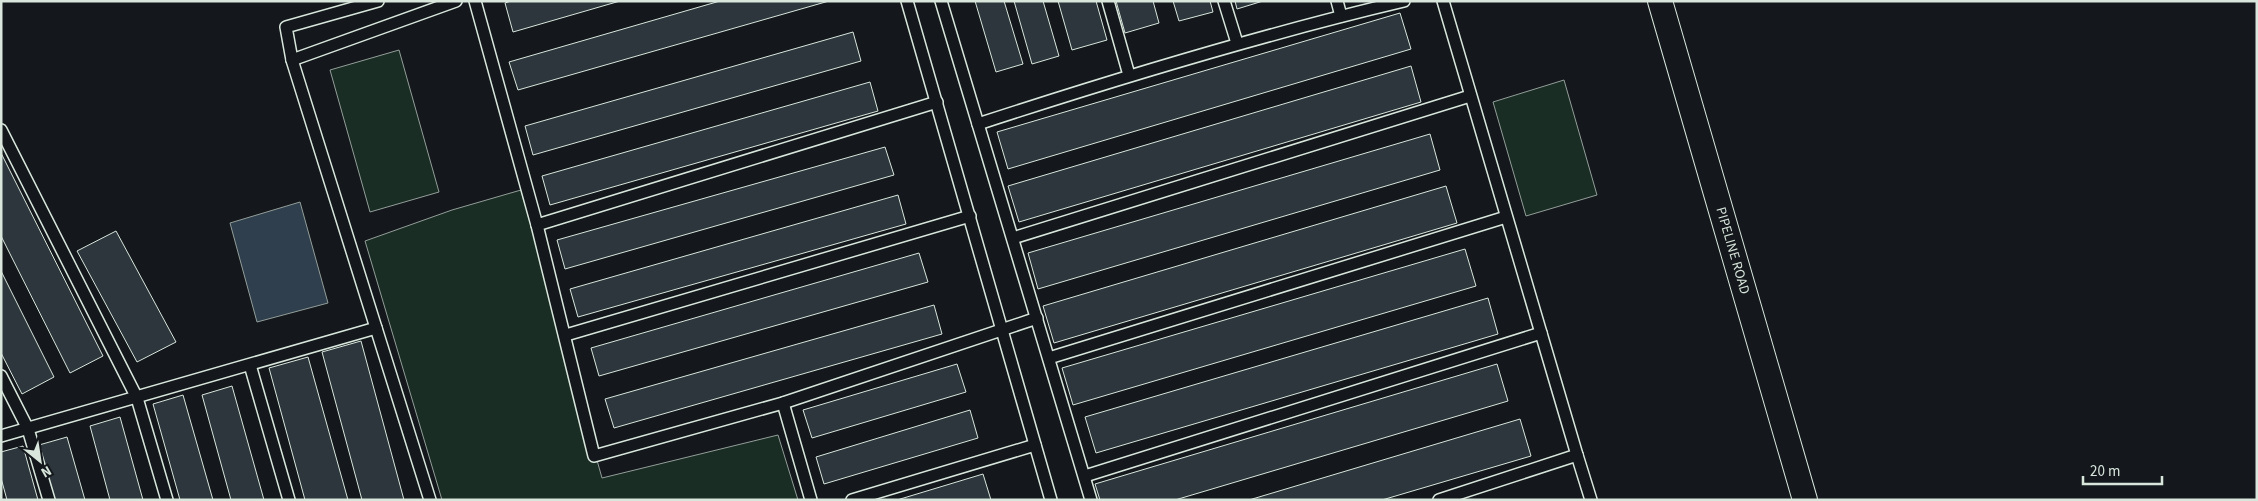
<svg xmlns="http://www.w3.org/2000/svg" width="2258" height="501" font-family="'Source Sans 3',sans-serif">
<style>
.green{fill:#1a2d24;stroke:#939e99}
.water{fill:#2f3f4d;stroke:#939e99}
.building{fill:#2c363c;stroke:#d8e6dc}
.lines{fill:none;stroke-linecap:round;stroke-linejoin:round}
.lane-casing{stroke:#d8e6dc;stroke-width:14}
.street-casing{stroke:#d8e6dc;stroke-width:26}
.lane{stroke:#14181c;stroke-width:11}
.street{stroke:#14181c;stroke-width:24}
.labels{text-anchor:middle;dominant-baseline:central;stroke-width:4;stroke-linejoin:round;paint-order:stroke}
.street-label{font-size:14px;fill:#d8e6dc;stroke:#14181c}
</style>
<rect width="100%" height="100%" fill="#14181c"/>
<g class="green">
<path d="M399,50L439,192L370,212L330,70Z"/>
<path d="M1564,80L1597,195L1526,216L1493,102Z"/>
<path d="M521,190L602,478L778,435L798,500H442L365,241L452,210Z"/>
</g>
<path class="water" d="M300,202L328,303L257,322L230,223Z"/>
<g class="building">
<path d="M511,1H620L513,32L505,3Z"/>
<path d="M720,1H829L518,90L509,62Z"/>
<path d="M975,1H1004L1023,64L996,72Z"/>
<path d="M1014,1H1043L1059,56L1032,64Z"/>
<path d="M1058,1H1096L1107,40L1072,50Z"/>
<path d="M1116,1H1153L1159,23L1125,33Z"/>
<path d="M1173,1H1210L1213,12L1179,21Z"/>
<path d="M1235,1H1263L1237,9Z"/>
<path d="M1400,13L1411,49L1008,169L997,132Z"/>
<path d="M853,32L861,61L533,155L525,126Z"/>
<path d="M1411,66L1421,102L1019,222L1008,186Z"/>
<path d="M870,82L878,111L550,205L542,176Z"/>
<path d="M1430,134L1440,170L1038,289L1028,253Z"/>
<path d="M885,147L894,175L565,269L557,240Z"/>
<path d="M1,153L103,356L70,373L1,236Z"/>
<path d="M1446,186L1457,223L1054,343L1043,306Z"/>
<path d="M898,195L906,224L578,317L570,289Z"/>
<path d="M116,231L176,342L137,362L77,251Z"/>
<path d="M1465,249L1476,286L1073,405L1062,368Z"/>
<path d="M919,253L928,282L599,376L591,348Z"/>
<path d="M1,271L54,377L22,394L1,353Z"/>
<path d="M1488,298L1498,334L1096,453L1085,417Z"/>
<path d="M934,305L942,334L614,428L605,399Z"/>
<path d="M361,341L404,500H362L322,352Z"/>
<path d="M308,357L348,500H305L269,368Z"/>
<path d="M957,364L966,392L812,438L803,410Z"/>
<path d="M1497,364L1508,401L1175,500H1100L1095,484Z"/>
<path d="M232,386L264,500H231L202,395Z"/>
<path d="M183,395L213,500H180L153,404Z"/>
<path d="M970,410L978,438L824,484L816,457Z"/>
<path d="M120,417L143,500H110L90,426Z"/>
<path d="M1520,419L1531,456L1382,500H1249Z"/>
<path d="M67,437L85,500H54L39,445Z"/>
<path d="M23,446L38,500H7L1,478V452Z"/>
<path d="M983,474L991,500H897Z"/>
</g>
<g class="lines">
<defs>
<g id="lane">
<path d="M378,1L286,27L292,60L430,500"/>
<path d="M475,1L537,225L594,456L783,403L1037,318"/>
<path d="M907,1L1051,500"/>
<path d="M941,1L1091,500"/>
<path d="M1108,1L1129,75"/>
<path d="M1224,1L1237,43"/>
<path d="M1337,1L1341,16"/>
<path d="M292,60L456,1"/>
<path d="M978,124C1119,78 1260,35 1404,1"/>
<path d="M1,130L137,398L167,500"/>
<path d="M537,225L937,102"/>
<path d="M1013,238L1470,96"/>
<path d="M566,335L970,216"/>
<path d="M1049,358L1506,217"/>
<path d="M250,365L289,500"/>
<path d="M1,376L28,429L49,500"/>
<path d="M783,403L811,500"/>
<path d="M1,436L376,328"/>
<path d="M1577,455L1591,500"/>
<path d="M1085,476L1541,333"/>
<path d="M852,500L1035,445"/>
<path d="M1439,500L1577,455L1443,1"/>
</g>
<g id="street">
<path id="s1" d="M1660,1L1805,500"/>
</g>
</defs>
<use href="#lane" class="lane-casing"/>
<use href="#street" class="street-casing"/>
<use href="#lane" class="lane"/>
<use href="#street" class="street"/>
</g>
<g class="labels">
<g class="street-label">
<text stroke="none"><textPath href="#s1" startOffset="260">PIPELINE ROAD</textPath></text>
</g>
</g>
<rect width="2258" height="501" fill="none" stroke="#d8e6dc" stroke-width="5"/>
<g transform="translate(40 461) rotate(150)" stroke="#14181c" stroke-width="4" paint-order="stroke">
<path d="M0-4L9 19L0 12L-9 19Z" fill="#d8e6dc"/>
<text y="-8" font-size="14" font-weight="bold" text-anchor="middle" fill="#d8e6dc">N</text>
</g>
<path d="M2083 476v8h79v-8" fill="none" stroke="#d8e6dc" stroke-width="2.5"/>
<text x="2090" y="476" font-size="15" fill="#d8e6dc" stroke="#14181c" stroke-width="4" paint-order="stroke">20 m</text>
</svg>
